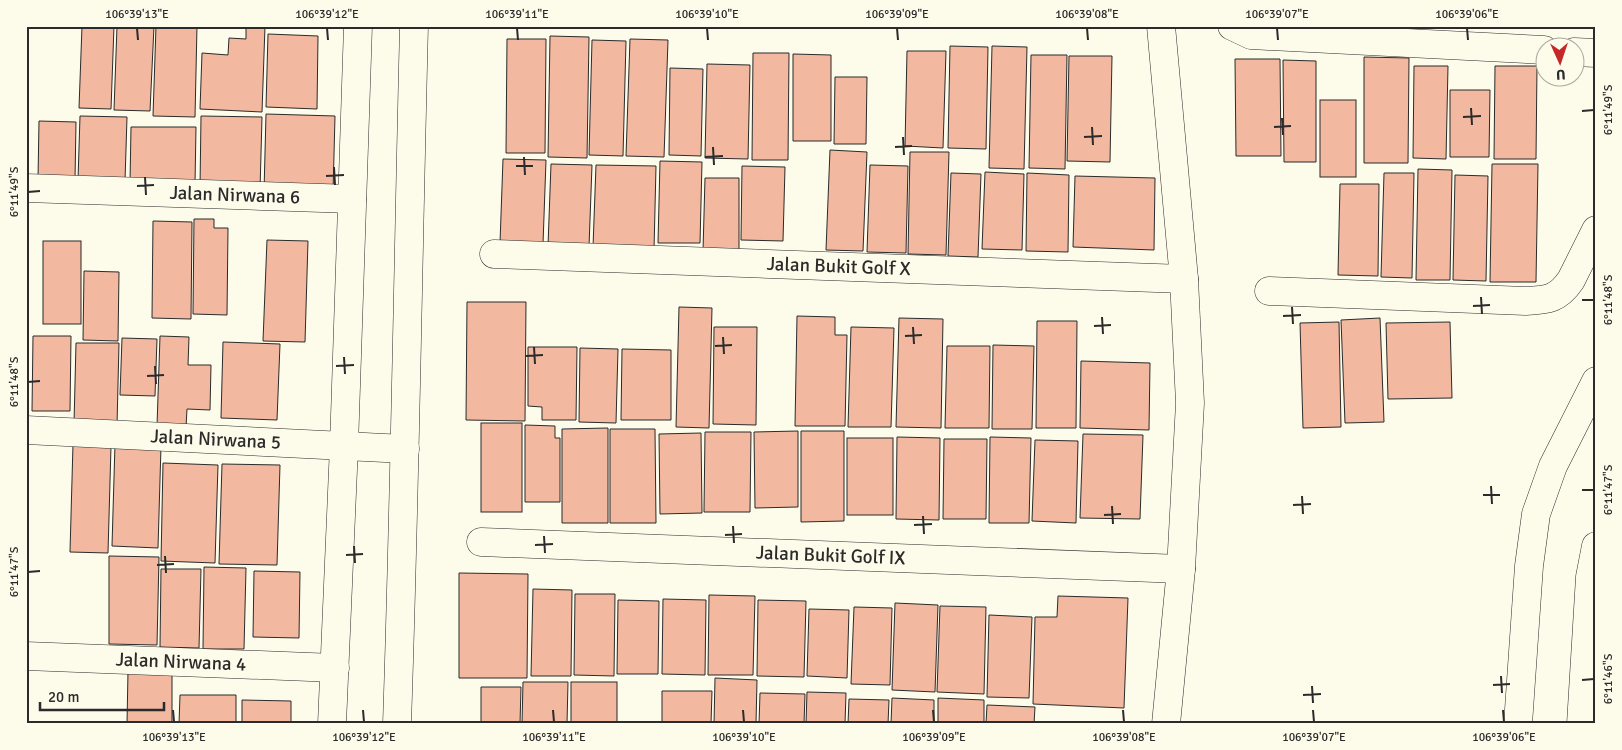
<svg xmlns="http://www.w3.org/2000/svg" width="1622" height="750" font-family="Signika,sans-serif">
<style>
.building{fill:#f2b8a0;stroke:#2b2b2b}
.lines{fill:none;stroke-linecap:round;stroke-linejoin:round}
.minor-casing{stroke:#2b2b2b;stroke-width:29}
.minor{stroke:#fdfbea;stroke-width:28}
.ticks{fill:none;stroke:#2b2b2b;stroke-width:2}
.labels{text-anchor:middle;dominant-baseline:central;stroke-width:4;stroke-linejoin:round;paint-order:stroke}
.street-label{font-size:19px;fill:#2b2b2b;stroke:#fdfbea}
.neatline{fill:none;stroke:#2b2b2b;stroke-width:2}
.ticks-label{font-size:12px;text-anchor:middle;fill:#2b2b2b}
</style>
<rect width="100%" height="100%" fill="#fdfbea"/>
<g class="building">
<path d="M82,26H114L111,109L79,108Z"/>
<path d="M117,26H154L150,111L114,110Z"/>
<path d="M156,26H197L195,117L153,116Z"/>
<path d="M246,26H265L262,112L200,109L202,53L228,55L229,38L246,39Z"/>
<path d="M268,34L318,36L317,109L266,107Z"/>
<path d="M550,36L589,37L587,158L548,157Z"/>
<path d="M507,39H546L545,153H506Z"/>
<path d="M630,39L668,40L664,157L626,156Z"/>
<path d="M592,40L626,41L623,156L589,155Z"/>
<path d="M950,46L988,47L986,149L948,148Z"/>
<path d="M992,46L1027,47L1024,169L989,168Z"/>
<path d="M907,51H946L943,148L905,146Z"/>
<path d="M753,53H789L788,160H752Z"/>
<path d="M793,54L831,55V141H793Z"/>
<path d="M1031,55H1067L1065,169L1029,168Z"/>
<path d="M1069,56H1112L1110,162L1067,161Z"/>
<path d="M1364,57L1409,58L1408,163H1364Z"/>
<path d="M1235,59H1280L1281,156H1236Z"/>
<path d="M1283,60L1316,61V162H1284Z"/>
<path d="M707,64L750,65L748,159L705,158Z"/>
<path d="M1414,66H1448L1446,159L1413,158Z"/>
<path d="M1495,66H1537L1536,159H1494Z"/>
<path d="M670,68L703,69L701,156L669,155Z"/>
<path d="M835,77H867L866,144H834Z"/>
<path d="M1450,90H1490L1489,157H1450Z"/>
<rect x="1320" y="100" width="36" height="77"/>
<path d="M266,114L335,116L333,193L264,192Z"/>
<path d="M80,116L127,117L125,181L78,180Z"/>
<path d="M201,116L262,117L260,190L200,188Z"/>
<path d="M39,121L76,122L75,180L38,179Z"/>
<path d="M131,127H196L195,184L130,183Z"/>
<path d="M830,150L867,152L863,251L826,250Z"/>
<path d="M910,152H949L946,255L908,254Z"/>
<path d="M503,159L546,160L543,244L500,243Z"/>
<path d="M660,161L702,162L700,243H658Z"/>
<path d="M551,164L592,165L589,247L548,246Z"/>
<path d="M1492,164H1538L1536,282H1490Z"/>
<path d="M596,165L656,166L654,250L593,247Z"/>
<path d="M870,165L908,166L906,253L867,252Z"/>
<path d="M742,166L785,167L783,241L741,240Z"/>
<path d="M1418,169L1452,170L1450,280H1416Z"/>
<path d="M985,172L1024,174L1022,250L982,249Z"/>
<path d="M951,173L981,174L978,257L948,256Z"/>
<path d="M1027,173L1069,175L1068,252L1026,251Z"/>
<path d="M1384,173H1414L1412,278L1381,277Z"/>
<path d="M1455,175L1488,176L1486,281L1453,280Z"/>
<path d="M1075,176L1155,178L1154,250L1073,247Z"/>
<path d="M705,178H739V252L703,251Z"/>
<path d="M1340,184H1379L1378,276L1338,275Z"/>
<path d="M194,219H214V228H228L227,315L193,314Z"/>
<path d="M153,221L192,222L191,319L152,318Z"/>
<path d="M267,240L308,241L305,342L263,341Z"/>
<rect x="43" y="241" width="38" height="83"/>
<path d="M84,271L119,272L118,341L83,340Z"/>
<path d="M467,302H526L525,421L466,420Z"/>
<path d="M679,307L712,308L709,428L676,427Z"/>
<path d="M797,316L835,317V335H847L845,426H795Z"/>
<path d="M899,318L943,319L941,428L896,427Z"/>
<path d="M1380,318L1384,422L1345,423L1341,320Z"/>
<path d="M1037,321H1077L1076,428H1036Z"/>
<path d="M1339,322L1341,427L1303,428L1300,323Z"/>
<path d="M1450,322L1452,398L1388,399L1386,323Z"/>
<path d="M714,327H757L756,425L713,424Z"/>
<path d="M851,327L894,328L891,427H848Z"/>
<path d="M33,336H71L70,411H32Z"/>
<path d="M160,336L189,337L188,365H211L210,410L187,409L186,427L157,426Z"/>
<path d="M122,338L157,339L155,396L120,395Z"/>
<path d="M223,342L280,344L277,420L221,418Z"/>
<path d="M76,343H119L117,425L74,424Z"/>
<path d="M993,345L1034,346L1032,429H992Z"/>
<path d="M947,346H990L989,428H945Z"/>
<path d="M528,347H577L576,420H542V407L528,406Z"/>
<path d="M580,348L618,349L616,423L579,422Z"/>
<path d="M622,349L671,350V420H621Z"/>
<path d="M1081,361L1150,363L1149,430L1080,428Z"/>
<rect x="481" y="423" width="41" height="89"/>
<path d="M525,425L555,426V438H560V502H525Z"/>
<path d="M608,428V523H562V429Z"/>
<path d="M610,429H655L656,523H610Z"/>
<path d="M798,431V507L755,508L754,432Z"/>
<path d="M801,431H844V521L801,522Z"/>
<path d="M705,432H751L750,512H704Z"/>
<path d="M701,433L702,513L660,514L659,434Z"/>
<path d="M1083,434L1143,435L1140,519L1080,518Z"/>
<path d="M897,437L940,438L939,520L896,519Z"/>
<path d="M990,437L1031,438L1029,523H989Z"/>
<rect x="847" y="438" width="46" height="77"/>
<path d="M944,439H987L986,519H943Z"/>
<path d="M1035,440L1078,441L1076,523L1032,521Z"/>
<path d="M73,444L111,446L108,553L70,552Z"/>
<path d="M115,444L161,446L158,548L112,546Z"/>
<path d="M163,463L218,465L215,563L161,561Z"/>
<path d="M222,464L280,465L277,565L219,564Z"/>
<path d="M109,556L159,557L157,645L109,644Z"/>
<path d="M204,567L246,568L244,649H203Z"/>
<path d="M161,569H201L199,648L160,647Z"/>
<path d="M254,571L300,572L299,638L253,637Z"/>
<path d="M459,573L528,574L527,678H459Z"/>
<path d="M533,589L572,590L571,676H531Z"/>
<path d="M575,594H615L614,676L574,675Z"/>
<path d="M709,595L755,596L753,675H708Z"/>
<path d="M1058,596L1128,598L1124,708L1033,704L1035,617H1057Z"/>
<path d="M663,599L706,600L705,675L662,674Z"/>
<path d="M618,600L659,601L658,674H617Z"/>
<path d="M758,600L806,601L804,677L757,676Z"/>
<path d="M895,603L938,605L935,692L892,690Z"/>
<path d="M940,606L986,607L984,694L937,692Z"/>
<path d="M854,607L892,608L890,685L851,684Z"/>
<path d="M809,609L849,610L847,678L807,676Z"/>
<path d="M989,615L1032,617L1029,698L987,697Z"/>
<path d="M128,671H172V724H127Z"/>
<path d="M715,678L757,680L756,724H714Z"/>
<path d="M523,682H568L567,724H522Z"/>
<rect x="571" y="682" width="46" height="42"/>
<path d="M481,687H521L520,724H481Z"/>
<path d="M662,691H712L711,724H662Z"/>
<path d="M807,692L846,693L845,724H806Z"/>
<path d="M760,693L805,694L804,724H759Z"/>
<path d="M180,695H236V724H179Z"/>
<path d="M892,698L934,700V724H891Z"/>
<path d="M938,698L984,700V724H938Z"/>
<path d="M849,699L889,700L888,724H848Z"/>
<path d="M242,700L291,701V724H242Z"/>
<path d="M987,705L1035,707L1034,724H986Z"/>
</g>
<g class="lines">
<defs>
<g id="minor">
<path d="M1161,26L1184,279L1190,403L1181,569L1166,724"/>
<path d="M1232,26L1251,35L1269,36L1544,50"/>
<path d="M1574,52L1596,53"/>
<path id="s1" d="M26,188L352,199"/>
<path id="s2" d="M494,254L1184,279"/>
<path d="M1269,291L1526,301C1548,300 1558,299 1571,280L1596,230"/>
<path id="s3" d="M26,430L405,449"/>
<path id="s4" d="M481,542L1181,569"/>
<path id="s5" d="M26,656L335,668"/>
<path d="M332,724L344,446L358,26"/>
<path d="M397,724C405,491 408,259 414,26"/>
<path d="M1518,724L1529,566L1536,514L1553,466L1596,381"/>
<path d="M1581,724L1590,577L1596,546"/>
</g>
</defs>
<use href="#minor" class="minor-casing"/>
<use href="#minor" class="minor"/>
</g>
<path class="ticks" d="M137,28L138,40M327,28L328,40M517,28L518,40M707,28L708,40M897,28L898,40M1087,28L1088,40M1277,28L1278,40M1467,28L1468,40M1471,108L1472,125M1582,111L1594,110M1463,117L1481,116M1282,118L1283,135M1092,127L1093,145M1274,127L1291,126M903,137L904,155M1084,137L1102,136M713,147L714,165M895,147L912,146M524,157L525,175M705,157L723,156M516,166H533M334,167L335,185M326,176L344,175M145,177L146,195M137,186L154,185M28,192L40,191M1481,297L1482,314M1582,300H1594M1473,306L1490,305M1292,307L1293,324M1283,316L1301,315M1102,317L1103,334M1094,326L1111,325M913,327L914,344M905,336L922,335M723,337L724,354M715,346L732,345M534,347L535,364M526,356L543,355M344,357L345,374M155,366L156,384M336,366L354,365M147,376L164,375M28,382L40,381M1491,486L1492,504M1582,490H1594M1483,495H1500M1302,496L1303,514M1293,505L1311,504M1112,506L1113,524M1104,515L1121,514M923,516L924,534M914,525L932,524M733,526L734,543M725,535L742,534M544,536L545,553M535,545L553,544M354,546L355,563M346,555L363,554M165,556L166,573M157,565L174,564M28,572L40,571M1501,676L1502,693M1582,680L1594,679M1493,685L1510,684M1312,686L1313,703M1303,695L1321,694M173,710L174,722M363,710L364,722M553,710L554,722M743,710L744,722M933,710L934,722M1123,710L1124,722M1313,710L1314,722M1503,710L1504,722"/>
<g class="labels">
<g class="street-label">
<text stroke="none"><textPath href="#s1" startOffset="209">Jalan Nirwana 6</textPath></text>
<text stroke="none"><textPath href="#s2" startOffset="345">Jalan Bukit Golf X</textPath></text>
<text stroke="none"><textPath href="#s3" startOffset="190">Jalan Nirwana 5</textPath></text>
<text stroke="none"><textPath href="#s4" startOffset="350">Jalan Bukit Golf IX</textPath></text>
<text stroke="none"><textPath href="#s5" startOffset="155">Jalan Nirwana 4</textPath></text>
</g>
</g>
<rect width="1622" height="750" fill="none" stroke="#fdfbea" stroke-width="55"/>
<g transform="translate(1560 62) rotate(177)"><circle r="24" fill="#fdfbea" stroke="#a9a89e"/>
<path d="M0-4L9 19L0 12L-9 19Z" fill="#c62828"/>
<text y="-8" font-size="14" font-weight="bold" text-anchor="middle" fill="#2b2b2b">U</text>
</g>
<path d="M40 702v8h124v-8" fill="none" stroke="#2b2b2b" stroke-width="2.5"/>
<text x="48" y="702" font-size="15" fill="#2b2b2b" stroke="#fdfbea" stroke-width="4" paint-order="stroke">20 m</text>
<rect x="28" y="28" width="1566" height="694" class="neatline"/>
<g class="ticks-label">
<text x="137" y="18">106°39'13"E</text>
<text x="327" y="18">106°39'12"E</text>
<text x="517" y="18">106°39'11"E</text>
<text x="707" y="18">106°39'10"E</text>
<text x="897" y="18">106°39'09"E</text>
<text x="1087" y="18">106°39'08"E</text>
<text x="1277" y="18">106°39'07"E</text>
<text x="1467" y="18">106°39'06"E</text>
<text transform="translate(1608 110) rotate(-90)" y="4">6°11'49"S</text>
<text transform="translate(14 192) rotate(-90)" y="4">6°11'49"S</text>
<text transform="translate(1608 300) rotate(-90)" y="4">6°11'48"S</text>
<text transform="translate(14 382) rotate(-90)" y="4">6°11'48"S</text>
<text transform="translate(1608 490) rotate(-90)" y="4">6°11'47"S</text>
<text transform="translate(14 572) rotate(-90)" y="4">6°11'47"S</text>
<text transform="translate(1608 679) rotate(-90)" y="4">6°11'46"S</text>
<text x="174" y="741">106°39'13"E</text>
<text x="364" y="741">106°39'12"E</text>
<text x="554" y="741">106°39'11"E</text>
<text x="744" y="741">106°39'10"E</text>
<text x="934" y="741">106°39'09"E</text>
<text x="1124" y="741">106°39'08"E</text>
<text x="1314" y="741">106°39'07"E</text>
<text x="1504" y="741">106°39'06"E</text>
</g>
</svg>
